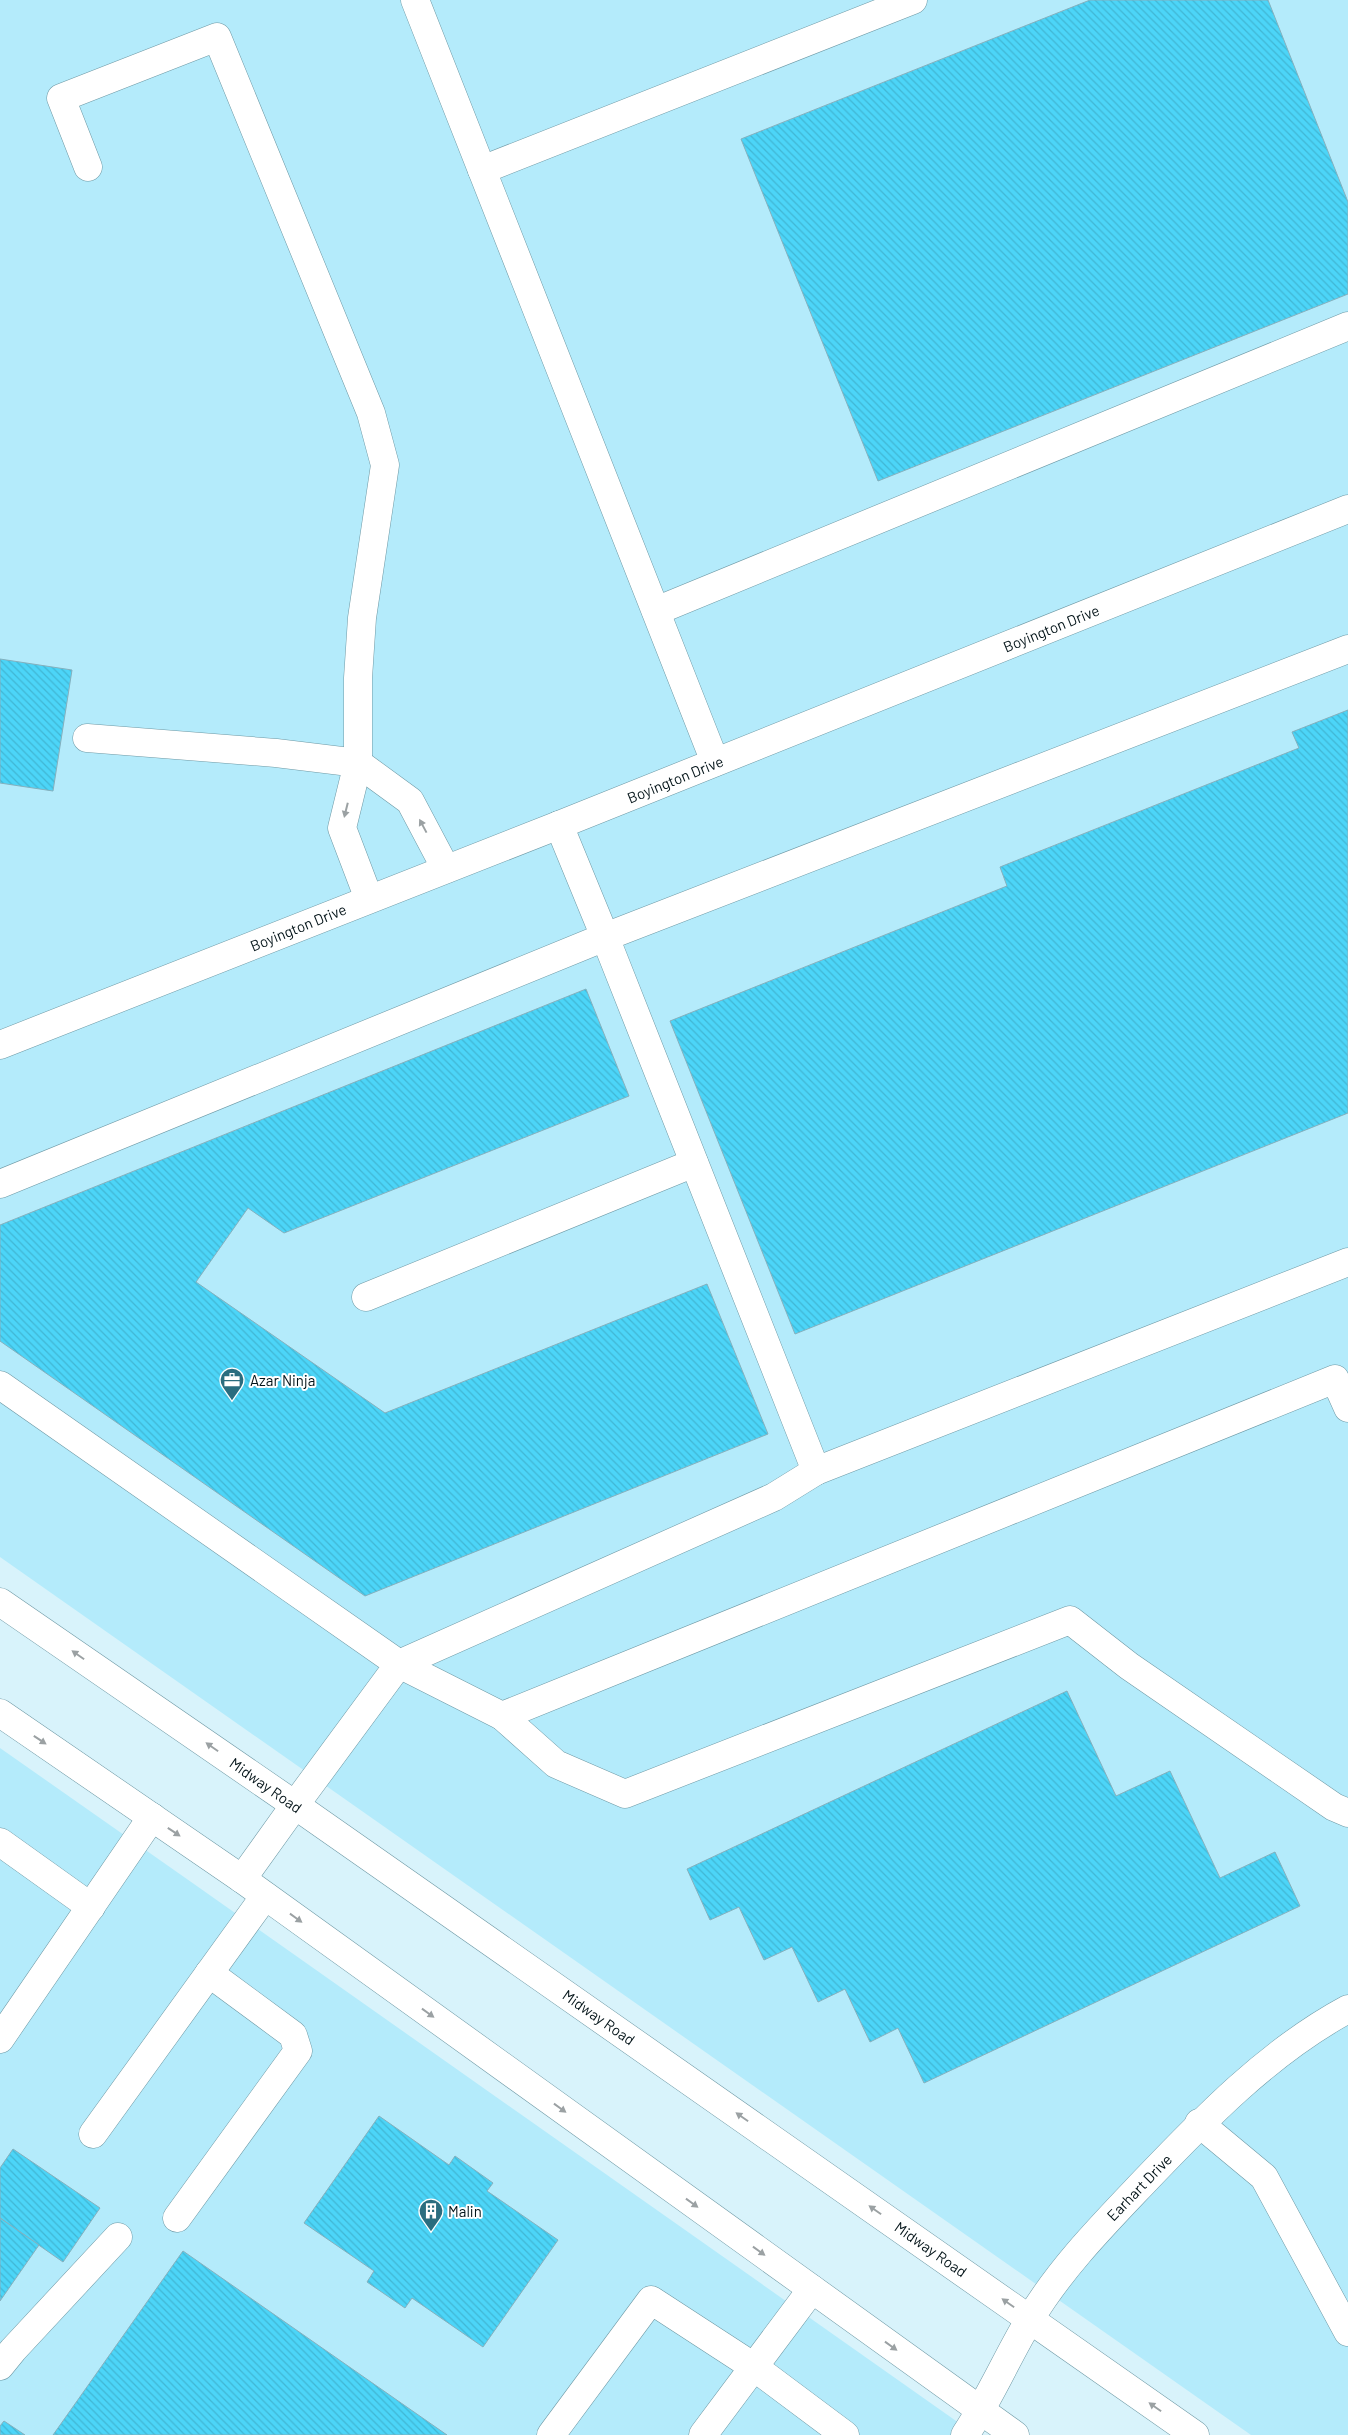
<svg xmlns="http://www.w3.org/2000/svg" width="1348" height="2435" font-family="Barlow,sans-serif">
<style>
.built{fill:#b4ebfb}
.building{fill:url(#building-back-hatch);stroke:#85b0bd}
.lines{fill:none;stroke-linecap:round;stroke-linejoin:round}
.minor-casing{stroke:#6e99a5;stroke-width:29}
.major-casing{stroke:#6e99a5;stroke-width:29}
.minor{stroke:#fff;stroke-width:28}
.major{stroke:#fff;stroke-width:28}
.oneway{fill:#9ba1a3}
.labels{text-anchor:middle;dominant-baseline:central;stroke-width:4;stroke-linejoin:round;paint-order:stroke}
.street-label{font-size:15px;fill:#041419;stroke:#fff}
.poi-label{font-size:15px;fill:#041419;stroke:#fff;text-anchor:start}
</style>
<defs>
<pattern id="building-back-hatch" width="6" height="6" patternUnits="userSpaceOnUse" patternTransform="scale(1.25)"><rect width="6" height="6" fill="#4cd5f8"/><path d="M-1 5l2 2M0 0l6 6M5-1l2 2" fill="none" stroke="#41b6d4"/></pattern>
</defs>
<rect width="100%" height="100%" fill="#d8f3fb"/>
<g class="built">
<path d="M0,0H1348V2435H1251L0,1557Z"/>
<path d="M0,1748L194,1884L976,2435H0Z"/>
</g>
<g class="building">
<path d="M1090,0H1268L1348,202V294L878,481L741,139Z"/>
<path d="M0,659L72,670L53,791L0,783Z"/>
<path d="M1348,710V1113L795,1334L670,1021L1007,886L1000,867L1299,748L1292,732Z"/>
<path d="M586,989L629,1096L284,1233L248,1208L196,1282L385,1413L707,1284L768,1434L365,1596L0,1341V1225Z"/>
<path d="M1067,1691L1116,1796L1170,1771L1220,1878L1275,1852L1300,1906L924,2083L898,2028L870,2042L845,1989L818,2002L792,1947L764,1960L739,1907L710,1920L687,1869Z"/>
<path d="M379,2116L449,2165L455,2156L493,2183L487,2191L558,2240L483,2347L412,2298L405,2308L367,2282L374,2271L304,2223Z"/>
<path d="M13,2149L100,2208L63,2262L0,2218V2168Z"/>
<path d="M0,2218L39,2245L0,2301Z"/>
<path d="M183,2251L447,2435H53Z"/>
<path d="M4,2421L25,2435H0V2426Z"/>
</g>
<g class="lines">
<defs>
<g id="minor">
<path d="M415,0L715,762"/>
<path d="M88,167L61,98L217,37L371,413L385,465L362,618L358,678V763L342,828L369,899"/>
<path d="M482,170L913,0"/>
<path d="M656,611L1348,326"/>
<path d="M1348,649L605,937L816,1471L1348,1262"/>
<path d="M87,738L276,753L358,763L410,801L446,869"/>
<path d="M0,1045L559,825L1348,509"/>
<path d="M0,1184L605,937L559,825"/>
<path d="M366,1297L694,1163"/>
<path d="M0,1385L399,1664L295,1805"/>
<path d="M399,1664L502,1716L1335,1379L1348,1408"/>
<path d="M399,1664L774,1497L816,1471"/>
<path d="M502,1716L556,1764L625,1794L1070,1620L1129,1666L1334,1807L1348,1813"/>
<path d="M0,1842L91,1907"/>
<path d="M0,2039L152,1817"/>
<path d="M1199,2123L1264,2177L1348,2332"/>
<path d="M93,2134L265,1896"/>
<path d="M177,2218L298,2051L293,2035L209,1973"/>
<path d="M0,2366L13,2350L118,2237"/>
<path d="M551,2435L651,2300L754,2367L845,2435"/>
<path d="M703,2435L812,2289"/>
<path d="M965,2435C990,2398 1007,2357 1030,2319C1060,2269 1101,2227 1141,2185C1203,2120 1268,2052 1348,2009"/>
</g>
<g id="major">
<path d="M0,1602L295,1805L1195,2435"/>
<path d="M0,1713L242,1879L1015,2435"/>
<path d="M242,1879L295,1805"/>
</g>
</defs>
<use href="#minor" class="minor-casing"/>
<use href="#major" class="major-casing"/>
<use href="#minor" class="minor"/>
<use href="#major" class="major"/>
</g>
<defs><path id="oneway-solid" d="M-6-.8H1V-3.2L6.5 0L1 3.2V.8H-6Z" transform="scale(1.25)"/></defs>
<g class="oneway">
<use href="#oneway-solid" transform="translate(346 810) rotate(104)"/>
<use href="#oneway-solid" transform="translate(423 826) rotate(-118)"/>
<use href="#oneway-solid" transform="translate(78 1655) rotate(-145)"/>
<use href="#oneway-solid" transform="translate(40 1740) rotate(34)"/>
<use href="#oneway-solid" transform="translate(212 1747) rotate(-145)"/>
<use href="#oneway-solid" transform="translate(174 1832) rotate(34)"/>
<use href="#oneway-solid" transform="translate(296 1918) rotate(36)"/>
<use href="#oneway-solid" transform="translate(428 2013) rotate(36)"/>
<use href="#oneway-solid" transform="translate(560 2108) rotate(36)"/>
<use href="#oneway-solid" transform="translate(742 2117) rotate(-145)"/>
<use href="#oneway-solid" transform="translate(692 2203) rotate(36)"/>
<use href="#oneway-solid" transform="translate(875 2210) rotate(-145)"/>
<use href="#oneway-solid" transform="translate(759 2251) rotate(36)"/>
<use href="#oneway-solid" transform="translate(1008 2303) rotate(-145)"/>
<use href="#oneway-solid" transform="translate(891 2346) rotate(36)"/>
<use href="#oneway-solid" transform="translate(1155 2407) rotate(-145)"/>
</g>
<defs>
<symbol id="office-pin" viewBox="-11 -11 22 30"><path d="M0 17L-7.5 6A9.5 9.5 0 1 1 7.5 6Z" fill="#2a6d7f" stroke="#fff"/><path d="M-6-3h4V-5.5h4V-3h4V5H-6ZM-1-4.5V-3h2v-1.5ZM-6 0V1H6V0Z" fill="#fff"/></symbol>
<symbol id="building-pin" viewBox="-11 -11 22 30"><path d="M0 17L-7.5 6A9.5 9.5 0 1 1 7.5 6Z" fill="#2a6d7f" stroke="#fff"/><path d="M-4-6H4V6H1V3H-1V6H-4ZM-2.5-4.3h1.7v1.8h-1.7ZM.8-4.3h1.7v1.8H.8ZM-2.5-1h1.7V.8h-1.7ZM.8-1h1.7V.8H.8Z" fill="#fff"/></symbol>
</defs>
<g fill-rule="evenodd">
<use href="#office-pin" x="218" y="1366" width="28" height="38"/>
<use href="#building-pin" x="417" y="2197" width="28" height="38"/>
</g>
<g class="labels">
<g class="street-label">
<text transform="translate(1051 628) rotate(-22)">Boyington Drive</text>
<text transform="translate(675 779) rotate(-22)">Boyington Drive</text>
<text transform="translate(298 927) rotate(-22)">Boyington Drive</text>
<text transform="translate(266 1785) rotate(35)">Midway Road</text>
<text transform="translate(599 2017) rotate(35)">Midway Road</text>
<text transform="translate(1139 2187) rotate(-46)">Earhart Drive</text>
<text transform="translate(931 2249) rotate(35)">Midway Road</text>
</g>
<g class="poi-label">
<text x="250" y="1380">Azar Ninja</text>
<text x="448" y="2211">Malin</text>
</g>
</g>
</svg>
